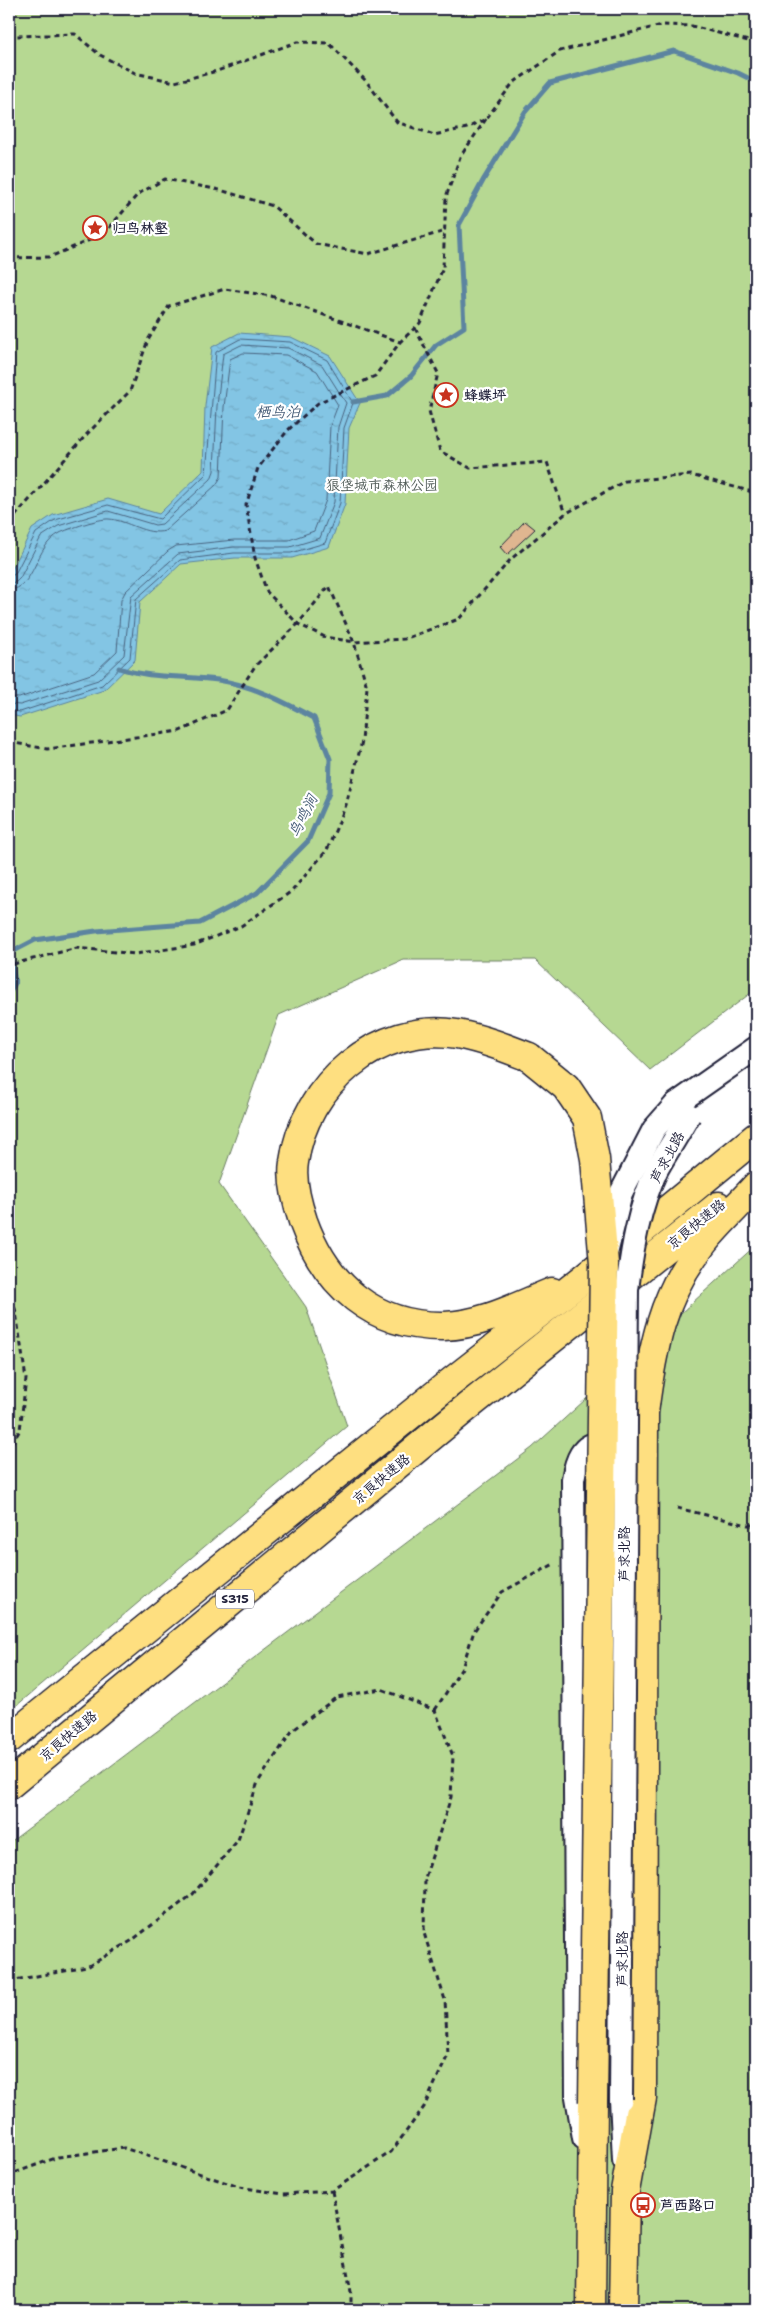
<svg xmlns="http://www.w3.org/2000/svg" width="765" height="2319" font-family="'Shantell Sans','LXGW WenKai TC',sans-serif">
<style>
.green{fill:#b6d892;stroke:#6c7d66}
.water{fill:url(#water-ripples);stroke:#5c84a0}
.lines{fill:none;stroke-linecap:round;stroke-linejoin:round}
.shore{stroke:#49637f;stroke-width:1}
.stream{stroke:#5c84a0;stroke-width:5}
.building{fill:#dfb690;stroke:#22223b}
.minor-casing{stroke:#22223b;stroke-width:26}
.highway-casing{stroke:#22223b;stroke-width:31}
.path{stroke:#22223b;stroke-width:3;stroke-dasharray:5 4;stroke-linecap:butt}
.minor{stroke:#fff;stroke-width:22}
.highway{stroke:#fedf80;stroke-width:28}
.minor-bridge-casing{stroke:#22223b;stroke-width:26;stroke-linecap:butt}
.highway-bridge-casing{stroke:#22223b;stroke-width:31;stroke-linecap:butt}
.minor-bridge{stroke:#fff;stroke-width:22}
.highway-bridge{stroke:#fedf80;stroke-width:28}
.labels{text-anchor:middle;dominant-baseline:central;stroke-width:4.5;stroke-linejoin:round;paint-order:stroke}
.shield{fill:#fff;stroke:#646476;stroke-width:1}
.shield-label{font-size:12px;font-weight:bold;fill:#22223b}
.poi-label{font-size:14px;font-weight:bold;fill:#22223b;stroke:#fff;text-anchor:start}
.park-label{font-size:14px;fill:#4e5955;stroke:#fff}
.street-label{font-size:14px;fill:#22223b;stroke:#fff}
.water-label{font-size:15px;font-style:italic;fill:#445b76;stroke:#fff}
</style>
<defs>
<pattern id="water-ripples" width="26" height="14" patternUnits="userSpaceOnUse" patternTransform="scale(1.25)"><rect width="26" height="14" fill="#83c5e4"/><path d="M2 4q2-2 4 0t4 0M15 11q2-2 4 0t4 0" fill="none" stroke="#71a9c4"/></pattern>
</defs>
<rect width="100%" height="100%" fill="#fff"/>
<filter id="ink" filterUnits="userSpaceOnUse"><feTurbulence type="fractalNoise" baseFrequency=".02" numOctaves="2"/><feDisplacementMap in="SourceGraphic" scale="10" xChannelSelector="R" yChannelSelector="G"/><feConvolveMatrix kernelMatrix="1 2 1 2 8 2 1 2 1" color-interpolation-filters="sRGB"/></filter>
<g filter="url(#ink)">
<g class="green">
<path d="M9,9H756V989L650,1070L535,960H403L279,1015L219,1184L306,1307L347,1426L9,1712Z"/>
<path d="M756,1245V2303L688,2310L539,2308L9,2310V1843L532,1448Z"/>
</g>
<path class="water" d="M239,333L291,337L330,356L360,403L349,428L345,504L329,547L292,558H235L181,564L140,602L135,660L104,690L20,717L9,715V576L32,529L53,515L108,499L159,514L203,471L205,406L212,347Z"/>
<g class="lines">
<g class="shore">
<path d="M9,577L15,574L36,533L55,520L108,505L160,519L206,474L216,352L240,339L290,342L327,360L353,403L344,428L340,503L325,543L291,553H234L180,560L136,599L130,658L102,685L20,712L9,710"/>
<path d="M9,583L16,582L20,578L41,537L58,526L108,511L155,525L162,524L211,479L214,471L217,406L223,354L241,345L288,348L322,365L346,403L338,427L334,502L320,538L290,547H234L178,554L131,596L124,655L98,680L20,705L9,704"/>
<path d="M9,590C36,589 34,546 60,533C68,529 100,518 109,519C127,520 146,536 165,531L216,485L221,477L224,407L230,359L243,353L286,355L317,371L338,405L330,426L326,500L314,531L289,540H234L176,546L168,551L125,592L121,600L117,651L94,673L19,698L9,697"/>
</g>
<g class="stream">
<path d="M353,402L387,396L411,376L436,345L464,327L459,225L484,179L525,112L550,83L674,51L738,73L756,82"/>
<path d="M9,994L15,983L10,953L35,940L96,931L200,923L257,893L308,841L329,793L330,759L314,718C284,702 252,685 218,680C185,675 150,679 119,668"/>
</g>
</g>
<path class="building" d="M525,521L535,529L507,555L500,547Z"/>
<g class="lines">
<defs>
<g id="minor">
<path d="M676,1104L756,1048"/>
<path d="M621,2099L624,2160"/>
<path d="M584,2138L577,2097L573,1479C576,1462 581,1443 602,1443C608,1443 613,1442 618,1445"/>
</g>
<g id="highway">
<path d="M529,1057C506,1048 483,1039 457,1034C379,1021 304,1085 294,1162C291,1180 297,1203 303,1221C326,1285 373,1327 444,1326C482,1325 518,1306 552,1292"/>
<path d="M9,1739L446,1386L583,1279L756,1137"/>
<path d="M9,1785L461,1412L718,1206"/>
<path d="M591,2310L593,2102"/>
<path d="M623,2310L625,2191L642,2098L644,1413C652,1350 662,1293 704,1242C720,1222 739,1205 756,1186"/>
</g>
</defs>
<use href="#minor" class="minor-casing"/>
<use href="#highway" class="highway-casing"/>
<g class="path">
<path d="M9,39L17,36L75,34L100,55L135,73L175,82L217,71L297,42L329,43L366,81L397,122L434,135L467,128L486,119L513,83L560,51L662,25L692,26L756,43"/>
<path d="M486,119L460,157L446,197L443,268L420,323L400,342L375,376L318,403L288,430L258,468L246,505L255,558L267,592L298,624L325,637L354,642L404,639L459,619L511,559L565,514L625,481L691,475L756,493"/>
<path d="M9,258L50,257L104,234L138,194L165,179L220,190L273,206L316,244L368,254L445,231"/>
<path d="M415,328L438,373L429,411L440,451L470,468L547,462L565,514"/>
<path d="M9,523L87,434L130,391L148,340L169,306L225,289L271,296L400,342"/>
<path d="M9,742L47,749L180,731L227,710L255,666L298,624L329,586L354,642L367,687L362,741L346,805L327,850L292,891L241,926L194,945L135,954L77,948L9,965"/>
<path d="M9,1290L16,1312L26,1379L20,1430L9,1448"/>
<path d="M677,1508L748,1525H756"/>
<path d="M435,1710L462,1668L474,1631L502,1592L554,1564"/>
<path d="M9,1981L87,1967L131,1941L193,1894L238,1840L258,1782L292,1731L337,1697L381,1689L435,1710L453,1756L451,1797L425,1878L424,1933L445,2000L448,2055L424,2107L391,2152L332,2191L283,2194L239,2187L124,2148L58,2157L9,2175"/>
<path d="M332,2191L351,2292V2310"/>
</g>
<use href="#minor" class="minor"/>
<use href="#highway" class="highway"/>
<defs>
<g id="minor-bridge">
<path d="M607,1250L621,1193L654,1129L676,1104"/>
<path d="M621,2099L627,1290C632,1249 639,1206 657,1169C667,1151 679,1133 689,1115"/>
</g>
<path id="highway-bridge" d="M529,1057L566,1087L587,1118L595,1159L604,1264L593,2102"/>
</defs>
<use href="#minor-bridge" class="minor-bridge-casing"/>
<use href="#highway-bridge" class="highway-bridge-casing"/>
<use href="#minor-bridge" class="minor-bridge"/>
<use href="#highway-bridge" class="highway-bridge"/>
</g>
</g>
<defs>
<symbol id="sight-ring" viewBox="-11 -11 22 22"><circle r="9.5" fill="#fff" stroke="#c8321e" stroke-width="1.5"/><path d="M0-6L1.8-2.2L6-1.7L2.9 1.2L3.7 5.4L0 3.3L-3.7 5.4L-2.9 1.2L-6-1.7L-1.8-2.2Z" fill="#c8321e"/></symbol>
<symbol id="bus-ring" viewBox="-11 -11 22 22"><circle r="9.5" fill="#fff" stroke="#c8321e" stroke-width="1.5"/><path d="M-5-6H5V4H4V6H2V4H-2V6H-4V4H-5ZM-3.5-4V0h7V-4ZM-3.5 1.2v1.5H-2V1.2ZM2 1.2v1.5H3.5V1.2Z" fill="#c8321e"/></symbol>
</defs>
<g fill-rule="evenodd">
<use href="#sight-ring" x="81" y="214" width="28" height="28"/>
<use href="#sight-ring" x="432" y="381" width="28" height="28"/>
<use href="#bus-ring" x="629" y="2191" width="28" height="28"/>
</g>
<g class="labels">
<rect class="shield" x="216" y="1589.5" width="38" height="19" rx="4"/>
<g class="shield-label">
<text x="235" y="1599">S315</text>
</g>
<g class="poi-label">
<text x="112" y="228">归鸟林壑</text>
<text x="464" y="395">蜂蝶坪</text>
<text x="660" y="2205">芦西路口</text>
</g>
<g class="park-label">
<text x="382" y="485">狼垡城市森林公园</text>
</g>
<g class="street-label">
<text transform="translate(667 1157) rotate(-62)">芦求北路</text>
<text transform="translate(696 1224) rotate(-39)">京良快速路</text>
<text transform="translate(381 1479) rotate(-40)">京良快速路</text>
<text transform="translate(624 1554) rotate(-90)">芦求北路</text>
<text transform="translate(68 1736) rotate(-40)">京良快速路</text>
<text transform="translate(622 1959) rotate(-90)">芦求北路</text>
</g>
<g class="water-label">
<text x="278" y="412">栖鸟泊</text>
<text transform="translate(303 816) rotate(-63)">鸟鸣涧</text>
</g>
</g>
<rect width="765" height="2319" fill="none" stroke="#fff" stroke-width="30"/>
<rect x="15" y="15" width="735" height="2289" fill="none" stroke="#22223b" stroke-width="2" filter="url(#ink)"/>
</svg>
